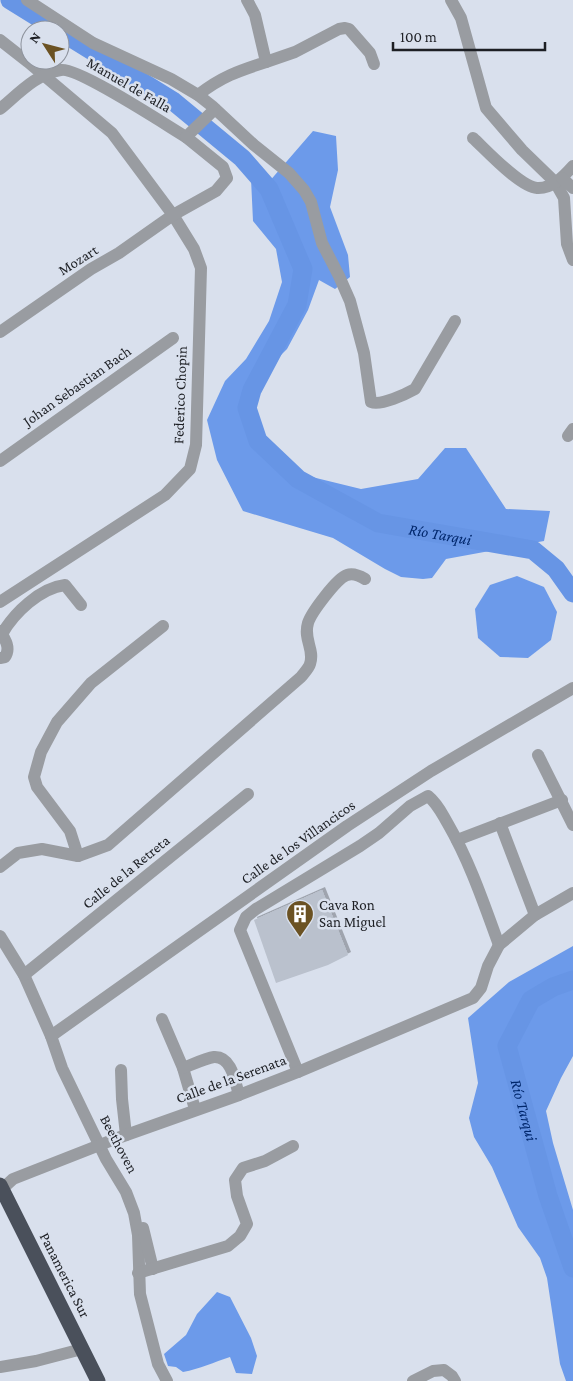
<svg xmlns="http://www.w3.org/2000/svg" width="573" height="1381" font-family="'Crimson Pro',serif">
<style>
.forest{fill:#6c9aea}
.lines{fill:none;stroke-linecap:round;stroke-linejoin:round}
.river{stroke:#6795e5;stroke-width:19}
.building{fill:#bac1cd;filter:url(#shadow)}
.minor{stroke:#999ca1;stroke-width:12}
.highway{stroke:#4a505b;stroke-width:15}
.labels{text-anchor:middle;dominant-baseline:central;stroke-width:5;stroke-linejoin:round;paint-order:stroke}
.street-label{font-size:15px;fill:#1d1f24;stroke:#d9e0ed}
.poi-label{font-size:15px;fill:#1d1f24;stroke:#d9e0ed;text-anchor:start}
.water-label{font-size:16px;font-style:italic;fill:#00276c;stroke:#d9e0ed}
</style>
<defs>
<filter id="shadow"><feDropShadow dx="3" dy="-3" stdDeviation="0" flood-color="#0004"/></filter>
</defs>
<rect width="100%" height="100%" fill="#d9e0ed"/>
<g class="forest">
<path d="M313,131L336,136L338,170L330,207L348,255L350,277L335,289L319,280L308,310L287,349L250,386L243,424L259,450L289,476L312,477L361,489L418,479L445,448H466L506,509L550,511L544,541L446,559L432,578L423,579L401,577L385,569L333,538L243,511L217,460L207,420L225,381L246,359L269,321L282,282L276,249L253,221L251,179L259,177L268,183Z"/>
<path d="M517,576L544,587L557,612L551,640L528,658L500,657L478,638L475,609L490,585Z"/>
<path d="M573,946V1056L561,1078L546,1111L553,1143L573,1210V1381H566L560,1364L547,1278L540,1258L518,1227L492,1167L474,1137L469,1118L478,1083L468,1018L509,982Z"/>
<path d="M217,1292L230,1297L251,1338L257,1356L252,1374L236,1373L230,1357C214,1362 200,1369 183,1372L176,1367L168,1366L164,1354L186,1335L197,1314Z"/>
</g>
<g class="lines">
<g class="river">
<path id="s1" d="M10,0L173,101L242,158L269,189L303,269L297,305L252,390L247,408L258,441L298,479L378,523L533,550L556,569L573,593"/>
<path id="s2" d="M573,980L553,987L531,1000L507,1046L548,1196L573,1268"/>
</g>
</g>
<path class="building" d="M322,890L348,955L328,965L276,983L254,920Z"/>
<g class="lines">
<g class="minor">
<path d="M27,0L93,43L171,79L198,95L212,106L254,145L289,173L304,190L311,202L322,243L339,276L350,301L364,353L371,402C381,406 406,394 415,389L455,321"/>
<path d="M451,0L461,18L486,108L522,150L555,182L564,198L567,244L573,260"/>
<path d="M0,40L28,62L112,133L173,215L194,249L201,268L196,445L190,469L165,495L0,602"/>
<path d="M266,62L295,52L339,29L345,28L349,29L370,53L374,64"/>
<path d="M198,95C221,77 238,71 266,62L255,15L247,0"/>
<path d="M0,109C18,94 37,73 61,70C78,67 166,125 186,137L215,109"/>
<path d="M473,138C486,150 520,187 537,188C552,189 564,176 573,166"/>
<path d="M562,178L573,188"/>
<path d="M0,332L91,269L119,253L173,215L216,191L227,178L223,167L186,137"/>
<path d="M568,436L573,429"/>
<path d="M0,461L173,338"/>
<path d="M0,631C5,639 11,648 5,657L0,658"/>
<path d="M2,634C14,613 40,588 65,585L81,605"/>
<path d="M538,755L573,825"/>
<path d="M500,823L535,915"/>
<path d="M457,840L562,800"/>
<path d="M78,856L70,831L37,787L34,777L41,752L57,722L91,683L163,626"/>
<path d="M0,867L18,853L42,849L78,856L108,845L301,677C304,673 309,668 310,664C315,649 303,640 308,623C311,613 337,578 347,575C353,573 360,576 365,579"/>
<path d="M0,936L24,975L51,1036L62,1068L106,1159L126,1192L134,1213L138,1235L140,1294L158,1364L167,1381"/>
<path d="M24,975L248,794"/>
<path d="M162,1019L183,1068L195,1109"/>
<path d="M51,1036L347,826L431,771L573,688"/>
<path d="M183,1068C191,1065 206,1058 214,1057C232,1056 235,1082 239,1095"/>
<path d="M121,1070L122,1099L126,1135"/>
<path d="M298,1072L240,930L246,917L256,909L360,846L379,833L410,806L428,796C438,804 442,814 448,824C470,862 484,904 499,945"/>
<path d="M2,1189L13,1179L115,1139L239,1095L298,1072L473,998L481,988L488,966L499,945L535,915L573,893"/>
<path d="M143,1228L153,1269"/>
<path d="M138,1273L228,1246L240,1236L247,1224L237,1196L235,1180L243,1168L265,1161L293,1146"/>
<path d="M0,1367L36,1361L82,1349"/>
<path d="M413,1381L433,1371L444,1370L452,1376L455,1381"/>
</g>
<path class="highway" d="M0,1185L98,1381"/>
</g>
<defs>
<symbol id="building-pin" viewBox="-11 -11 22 30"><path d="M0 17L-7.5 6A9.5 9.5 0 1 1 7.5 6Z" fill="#6b5223" stroke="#d9e0ed"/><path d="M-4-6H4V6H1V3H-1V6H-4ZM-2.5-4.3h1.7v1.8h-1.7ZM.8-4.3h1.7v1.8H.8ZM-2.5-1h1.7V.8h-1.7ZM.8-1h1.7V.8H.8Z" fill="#fff"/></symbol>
</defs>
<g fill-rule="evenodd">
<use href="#building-pin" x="284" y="898" width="32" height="43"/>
</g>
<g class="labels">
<g class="street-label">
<text transform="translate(129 85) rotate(30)">Manuel de Falla</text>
<text transform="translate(78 260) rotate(-32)">Mozart</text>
<text transform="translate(77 386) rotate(-35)">Johan Sebastian Bach</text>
<text transform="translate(180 395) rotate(-88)">Federico Chopin</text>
<text transform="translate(298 842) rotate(-35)">Calle de los Villancicos</text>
<text transform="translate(126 872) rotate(-39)">Calle de la Retreta</text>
<text transform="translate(231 1079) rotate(-20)">Calle de la Serenata</text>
<text transform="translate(119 1144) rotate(62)">Beethoven</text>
<text transform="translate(65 1275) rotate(63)">Panamerica Sur</text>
</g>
<g class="poi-label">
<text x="319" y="905">Cava Ron<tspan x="319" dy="17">San Miguel</tspan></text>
</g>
<g class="water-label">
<text stroke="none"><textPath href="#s1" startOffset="805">Río Tarqui</textPath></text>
<text stroke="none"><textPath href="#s2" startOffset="165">Río Tarqui</textPath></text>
</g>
</g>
<g transform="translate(45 45) rotate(306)"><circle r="24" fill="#d9e0ed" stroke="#8e939d"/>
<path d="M0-4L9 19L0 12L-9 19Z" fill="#6b5223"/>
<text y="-8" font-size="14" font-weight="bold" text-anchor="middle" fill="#1d1f24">N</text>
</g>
<path d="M393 42v8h152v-8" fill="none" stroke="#1d1f24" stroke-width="2.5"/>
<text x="400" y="42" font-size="15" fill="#1d1f24" stroke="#d9e0ed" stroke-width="4" paint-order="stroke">100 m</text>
</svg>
